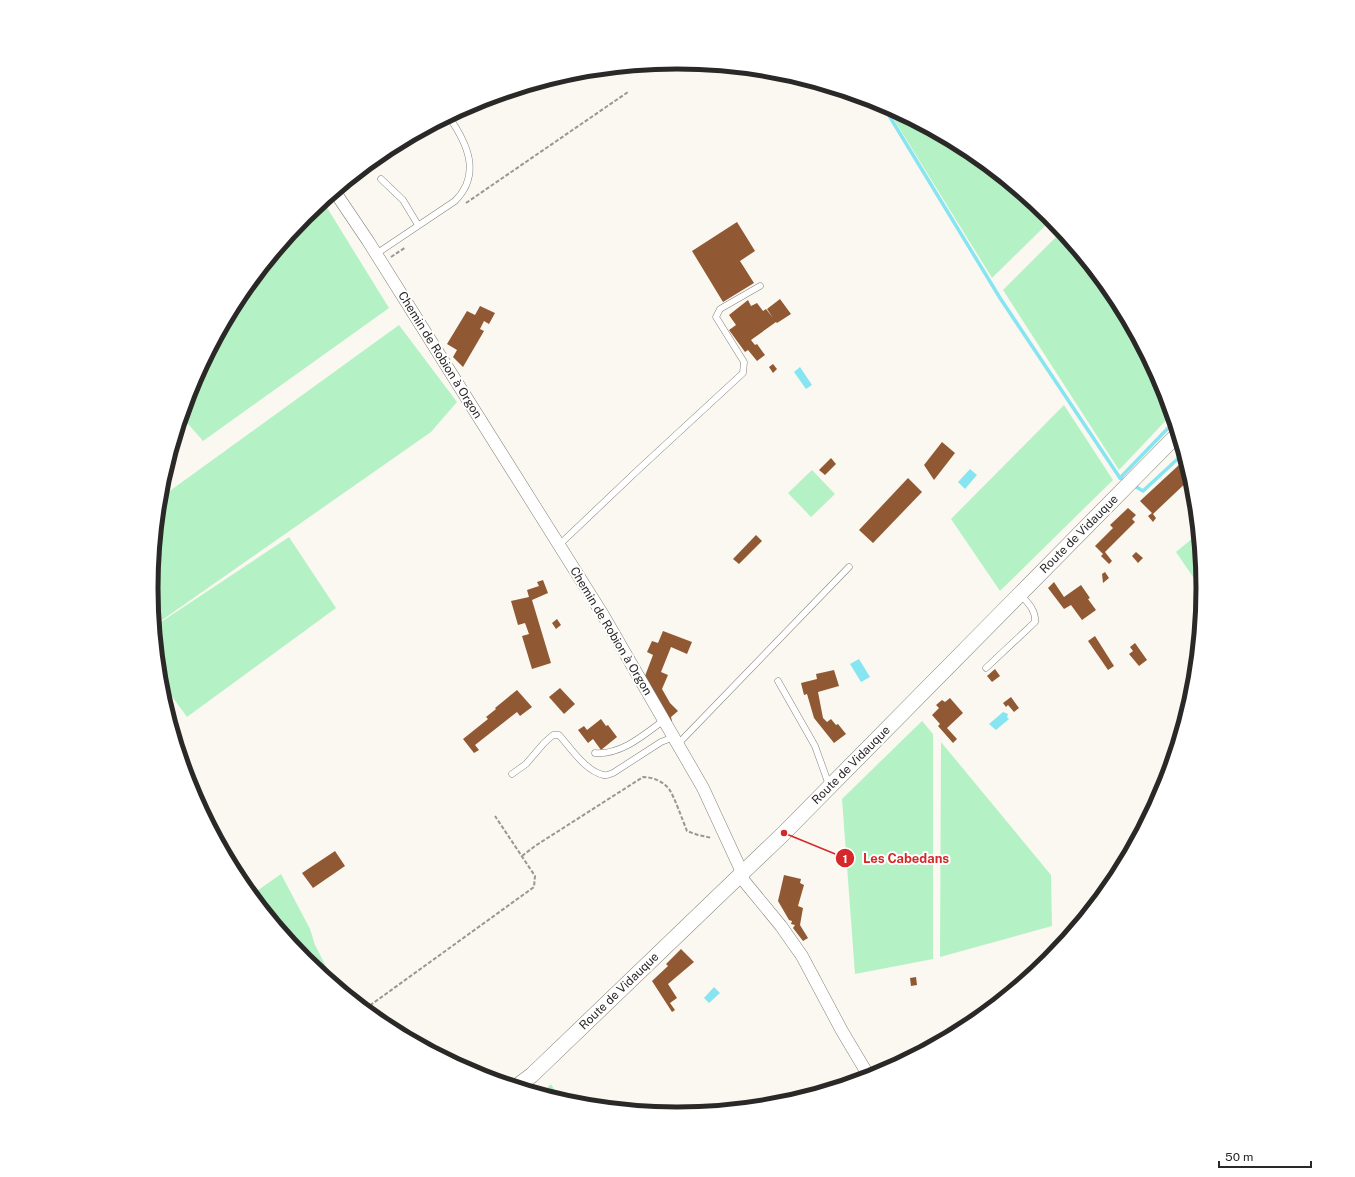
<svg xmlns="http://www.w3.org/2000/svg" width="1355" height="1177" font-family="'Public Sans',sans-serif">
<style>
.green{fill:#b4f2c5}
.water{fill:#86e5f0}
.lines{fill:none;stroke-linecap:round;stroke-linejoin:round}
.stream{stroke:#86e5f0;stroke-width:3.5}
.building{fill:#915933}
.service-casing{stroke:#83817a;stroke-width:7}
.minor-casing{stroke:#83817a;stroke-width:13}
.tertiary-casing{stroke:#83817a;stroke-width:16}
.path{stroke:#999792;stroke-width:2;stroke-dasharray:4 2;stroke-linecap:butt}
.service{stroke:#fff;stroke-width:6}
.minor{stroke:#fff;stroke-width:12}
.tertiary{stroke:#fff;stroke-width:15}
.labels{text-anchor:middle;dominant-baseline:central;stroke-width:4;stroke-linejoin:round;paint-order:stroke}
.street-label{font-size:12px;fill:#2a2927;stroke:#fff}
.rim{fill:none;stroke:#2a2927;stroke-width:5}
.leader{fill:none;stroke:#d62828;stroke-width:1.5}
.callout-dot{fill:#d62828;stroke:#fff;stroke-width:1.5}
.mark-label{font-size:12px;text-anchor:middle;font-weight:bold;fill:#fff}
.callout-label{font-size:13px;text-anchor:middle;font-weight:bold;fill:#d62828;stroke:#fff;stroke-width:4;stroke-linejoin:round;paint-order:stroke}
</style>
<rect width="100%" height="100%" fill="#faf8f0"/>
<g class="green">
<path d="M885,105L970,151L1052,219L992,278Z"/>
<path d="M326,206L389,308L203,441L182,417L191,387L240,296L294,230Z"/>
<path d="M1062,231L1115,296L1164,387L1172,414L1119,470L1003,290Z"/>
<path d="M399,325L457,402L431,432L155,625L151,588L160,498Z"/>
<path d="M1064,405L1113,480L1000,591L951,519Z"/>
<path d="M812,470L835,494L811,517L788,493Z"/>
<path d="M1199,533L1204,589V593L1176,552Z"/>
<path d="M289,537L336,608L187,717L160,680L155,626Z"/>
<path d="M922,721L933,734V959L855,974L842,799Z"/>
<path d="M941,742L1051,875L1052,926L940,957Z"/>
<path d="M281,874L310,929L315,945L336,986L305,961L251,895Z"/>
<path d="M551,1084L560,1100L541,1094Z"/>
</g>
<g class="water">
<path d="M800,367L812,385L806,389L794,372Z"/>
<path d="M970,469L977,475L965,489L958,482Z"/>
<path d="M859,659L870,677L861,682L850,664Z"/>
<path d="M1003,712L1008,714L1007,717L1009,719L996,730L989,724Z"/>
<path d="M714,987L720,993L709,1003L704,998Z"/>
</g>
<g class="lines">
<g class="stream">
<path d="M882,104L1000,298L1120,478L1126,481"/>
<path d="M1120,478L1174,422"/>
<path d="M1133,485L1143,491L1184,453"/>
</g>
</g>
<g class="building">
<path d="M737,222L755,251L740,261L754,283L723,302L692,251Z"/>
<path d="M780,299L791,314L777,323L776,322L751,340L755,345L757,344L765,355L757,361L748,350L745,352L729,330L736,325L729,315L748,300L751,306L757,303L763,311L766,309L773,318L767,309Z"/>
<path d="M480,306L495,313L489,324L484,321L480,329L484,331L463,367L453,357L457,350L447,344L467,311L475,315Z"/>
<path d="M773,364L777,369L773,373L769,367Z"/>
<path d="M942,442L955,453L934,480L924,465Z"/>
<path d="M831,458L836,464L825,475L819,470Z"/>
<path d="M1180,464L1190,474L1191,478L1153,514L1156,518L1153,522L1148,516L1152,513L1140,501Z"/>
<path d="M908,478L922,492L873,543L859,530Z"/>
<path d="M1128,508L1136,515L1132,519L1135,522L1105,552L1112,561L1109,564L1101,556L1103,554L1095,546L1113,528L1110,525Z"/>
<path d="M756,535L762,541L739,564L733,559Z"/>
<path d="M1136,552L1143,558L1138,563L1132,556Z"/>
<path d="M1105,572L1109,578L1103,583L1102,574Z"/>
<path d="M543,580L548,593L532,600L551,663L532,669L522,636L529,634L525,623L518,625L511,601L529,597L527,590L539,586L537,582Z"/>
<path d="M1054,582L1064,597L1081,585L1090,598L1088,599L1096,610L1082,620L1071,605L1064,609L1048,588Z"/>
<path d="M557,619L561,625L556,629L552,623Z"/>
<path d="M663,631L692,642L687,654L671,647L661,672L668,675L662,689L670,703L678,711L671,717L672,721L671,722L645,676L653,655L647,652L652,641L658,643Z"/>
<path d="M1095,636L1114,666L1108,670L1088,641Z"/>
<path d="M1135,643L1147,660L1139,666L1129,654L1133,651L1130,647Z"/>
<path d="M995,669L1000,676L992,682L987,676Z"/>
<path d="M834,670L839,686L818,692L823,718L827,722L831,719L836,725L838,724L846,734L834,743L814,718L807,694L804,695L801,683L817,679L816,674Z"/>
<path d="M560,688L575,704L564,714L549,697Z"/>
<path d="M517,690L532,707L520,716L517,712L475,745L479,750L474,753L463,739L488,719L486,717L496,709L495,708Z"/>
<path d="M1011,697L1019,708L1014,712L1008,705L1006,707L1003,703Z"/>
<path d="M950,698L963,713L947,728L957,739L953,743L938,726L940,724L932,715L939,708L936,705L942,700L945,702Z"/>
<path d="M601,719L606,726L608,725L617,737L601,750L593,739L588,743L578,730L584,726L587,730Z"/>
<path d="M335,851L345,866L313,888L302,873Z"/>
<path d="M784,875L801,879L800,883L804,885L798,906L803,908L800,925L808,938L803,941L793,928L795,925L791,924L792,921L789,920L778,901Z"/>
<path d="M681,949L694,962L668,984L677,998L670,1003L675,1010L672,1012L652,981L668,966L666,964Z"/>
<path d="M916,977L917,985L911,986L910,978Z"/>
</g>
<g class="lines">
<defs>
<g id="service">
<path d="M381,179L403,200L418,225"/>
<path d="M376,254L455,201C482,174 467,143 449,117"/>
<path d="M559,545L639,469L743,373L744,362L716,317L720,309L760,286"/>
<path d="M986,668L1035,622C1036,610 1028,603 1020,594"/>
<path d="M778,681L815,746L829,785"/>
<path d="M678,744L849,567"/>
<path d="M595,753C621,755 644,735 664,720"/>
<path d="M512,774L526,764L544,743L553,735H559C570,747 586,772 604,775C606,776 610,774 613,773L661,742L674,737"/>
</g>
<path id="minor" d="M335,192L368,241L603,615L703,788L740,868L744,881L781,926L802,956L842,1031L870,1078"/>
<path id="tertiary" d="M516,1087L532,1075L784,833L1178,434"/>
</defs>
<use href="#service" class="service-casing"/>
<use href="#minor" class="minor-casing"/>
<use href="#tertiary" class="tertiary-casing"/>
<g class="path">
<path d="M466,203L628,92"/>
<path d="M391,257L406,247"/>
<path d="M522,856L535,846L643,777C652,777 663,781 669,789C675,798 682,819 687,831L698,835L712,838"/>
<path d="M365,1009L534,887L535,876L495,816"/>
</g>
<use href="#service" class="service"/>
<use href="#minor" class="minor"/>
<use href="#tertiary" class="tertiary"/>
</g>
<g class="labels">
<g class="street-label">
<text transform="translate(440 355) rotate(58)">Chemin de Robion à Orgon</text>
<text transform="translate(1079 534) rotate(-45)">Route de Vidauque</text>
<text transform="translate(611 631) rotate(59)">Chemin de Robion à Orgon</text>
<text transform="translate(851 765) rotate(-45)">Route de Vidauque</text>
<text transform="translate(619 991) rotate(-44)">Route de Vidauque</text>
</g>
</g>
<path d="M0 0H1355V1177H0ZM158 588a519 519 0 1 1 1038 0a519 519 0 1 1-1038 0Z" fill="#fff" fill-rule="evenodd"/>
<path class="rim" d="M158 588a519 519 0 1 1 1038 0a519 519 0 1 1-1038 0Z"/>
<path class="leader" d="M784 833L845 858"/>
<g class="callout-dot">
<circle cx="784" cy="833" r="4"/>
<circle cx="845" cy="858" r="10"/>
</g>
<g class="mark-label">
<text x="845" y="863">1</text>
</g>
<g class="callout-label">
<text x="906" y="863">Les Cabedans</text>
</g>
<path d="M1219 1161v6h92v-6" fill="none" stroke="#2a2927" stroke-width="2"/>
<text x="1225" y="1161" font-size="12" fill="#2a2927" stroke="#ffffff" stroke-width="3" paint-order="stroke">50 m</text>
</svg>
